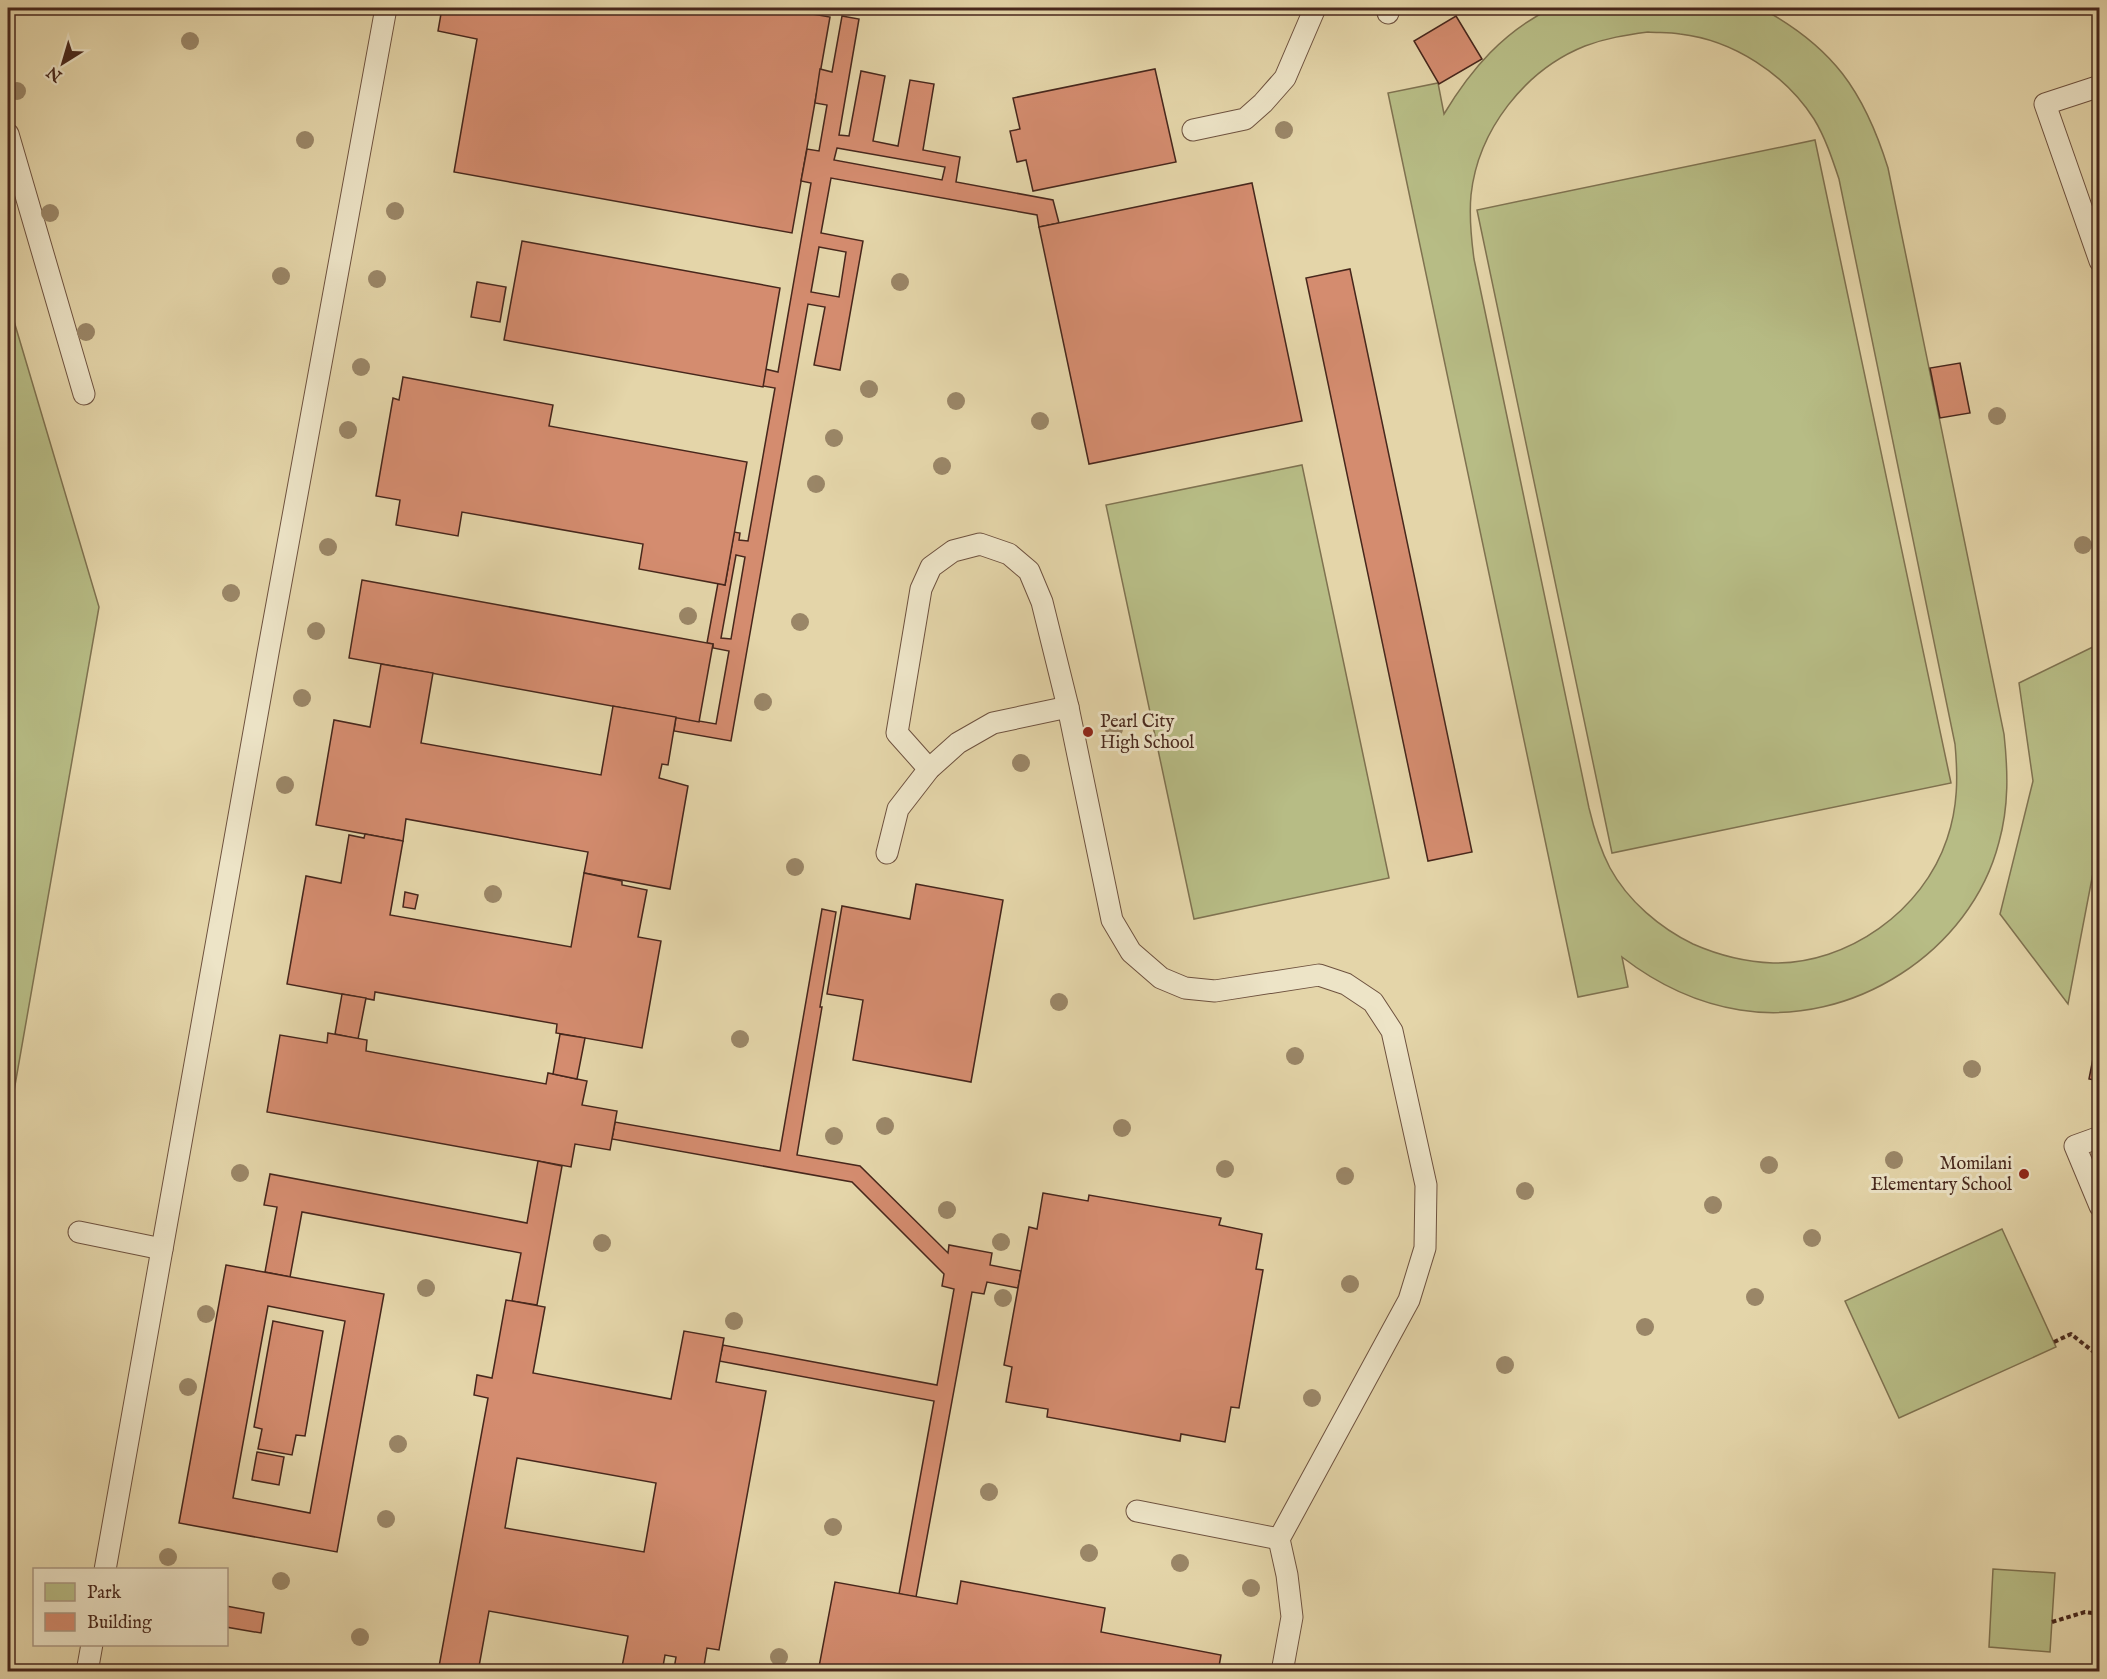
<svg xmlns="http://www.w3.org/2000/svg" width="2107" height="1679" font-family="'IM FELL English',serif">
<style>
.green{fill:#b7bc85;stroke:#7f7250;stroke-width:1.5;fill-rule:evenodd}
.building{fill:#d48c6f;stroke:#47271c;stroke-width:1.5;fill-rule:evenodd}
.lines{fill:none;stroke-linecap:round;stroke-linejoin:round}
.lane-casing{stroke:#6e523f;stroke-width:23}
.path{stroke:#47271c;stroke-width:4;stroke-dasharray:4.5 3;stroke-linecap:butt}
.lane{stroke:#ede4c7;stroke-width:21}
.tree{fill:#9a8667}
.poi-dot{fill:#8f2418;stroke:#ede4c7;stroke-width:2}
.labels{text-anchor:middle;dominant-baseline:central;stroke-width:6;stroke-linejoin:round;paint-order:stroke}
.poi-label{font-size:18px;fill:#47271c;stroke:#ede4c7;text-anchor:start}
</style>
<rect width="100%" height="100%" fill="#e4d5a9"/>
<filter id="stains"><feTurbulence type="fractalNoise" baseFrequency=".00333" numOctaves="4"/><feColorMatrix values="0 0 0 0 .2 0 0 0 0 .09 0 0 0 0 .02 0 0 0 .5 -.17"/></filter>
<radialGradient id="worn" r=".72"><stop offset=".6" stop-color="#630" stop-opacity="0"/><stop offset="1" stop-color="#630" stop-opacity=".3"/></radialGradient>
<g class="green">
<path d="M1552,8H1761C1833,47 1864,91 1888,168L2004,734C2008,771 2009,806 1999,842C1971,952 1851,1028 1740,1010C1696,1003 1657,984 1622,957L1628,987L1578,997L1388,93L1438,83L1444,114C1471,69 1504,31 1552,8ZM1648,32C1658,33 1669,32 1680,34C1733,40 1785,74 1814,119C1825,137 1832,158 1839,179L1955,744C1958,777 1958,807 1947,839C1923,911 1848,964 1773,963C1745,962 1718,955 1693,944C1660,928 1628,901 1610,868C1600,849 1594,829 1589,808L1474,259C1471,237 1469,217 1471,195C1478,130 1525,70 1585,46C1606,38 1626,35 1648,32Z"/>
<path d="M1815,140L1951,783L1612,853L1477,210Z"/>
<path d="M8,301L99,607L8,1125Z"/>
<path d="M1302,465L1389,878L1194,919L1106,505Z"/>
<path d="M2099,644V852H2097L2068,1004L2000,914L2033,781L2019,683Z"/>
<path d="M2002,1229L2056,1347L1899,1418L1845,1301Z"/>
<path d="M1993,1569L2055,1573L2050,1652L1989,1647Z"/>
</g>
<g class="building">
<path d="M442,8L482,13L483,8H777L830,17L792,233L454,172L477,39L438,31Z"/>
<path d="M842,16L859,19L839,135L849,136L861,71L885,76L873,141L898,146L910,80L934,84L923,150L960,157L956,182L1053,200L1059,223L1039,227L1037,215L831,178L821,233L863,241L840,370L814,365L825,307L808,304L731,741L674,731L676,717L716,724L729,651L713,648V644L707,643L718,583L725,585L734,532L740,533L739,540L748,541L775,388L763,386L765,369L778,372L811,183L801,181L807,149L819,151L827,105L815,103L820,69L832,72ZM837,148L945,167L942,180L834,160ZM819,247L846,252L839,297L811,292ZM736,555L745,557L731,639L721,638Z"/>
<path d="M1456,16L1482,59L1439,84L1414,41Z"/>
<path d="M1155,69L1176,162L1033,191L1026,160L1017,162L1010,131L1020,129L1013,98Z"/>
<path d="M1252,183L1302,421L1089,464L1039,227Z"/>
<path d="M522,241L780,288L763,387L504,340Z"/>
<path d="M1350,269L1472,852L1428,861L1306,278Z"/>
<path d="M477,282L506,287L500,322L471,317Z"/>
<path d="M1960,363L1970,413L1940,418L1930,368Z"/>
<path d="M403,377L553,405L549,426L747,462L725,585L639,569L643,544L462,512L458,536L396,525L400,500L376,496L393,398L399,400Z"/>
<path d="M362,580L713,644L699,722L349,658Z"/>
<path d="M381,664L433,673L421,743L601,775L613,706L676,717L668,765L662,764L659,778L688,786L670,889L584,873L588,852L406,819L403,841L316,825L334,720L370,727Z"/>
<path d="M365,834L403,841L390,915L571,947L584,873L622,881V885L647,890L638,937L661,941L642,1048L556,1033L557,1024L375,992L374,1000L287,984L306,876L341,883L349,835L364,838Z"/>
<path d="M916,884L1003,900L971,1082L853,1060L863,1000L827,994L842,906L910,919Z"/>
<path d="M405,892L418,895L415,909L403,907Z"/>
<path d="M822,909L836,912L820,1007H822L797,1155L860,1166L948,1253L949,1245L992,1253L990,1265L1021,1271L1018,1288L987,1282L984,1294L972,1292L916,1597L899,1594L934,1401L719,1361L723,1345L937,1385L954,1289L942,1286L944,1274L852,1182L612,1139L615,1122L780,1151Z"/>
<path d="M342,994L366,998L358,1039L335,1034Z"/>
<path d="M2100,1023V1081L2089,1079Z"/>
<path d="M328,1033L367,1040L366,1051L546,1084L548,1073L587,1081L582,1105L617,1111L610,1150L575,1144L571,1167L267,1112L280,1035L327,1043Z"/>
<path d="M560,1034L585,1038L577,1079L553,1074Z"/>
<path d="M538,1161L562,1166L537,1305L512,1301L521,1253L302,1212L290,1277L265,1272L277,1207L264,1205L270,1174L527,1223Z"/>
<path d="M1043,1193L1088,1201L1089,1195L1221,1218L1219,1225L1262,1234L1256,1269L1263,1270L1239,1408L1231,1407L1225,1442L1181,1434L1180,1441L1047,1417L1048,1409L1006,1402L1012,1367L1004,1365L1018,1288L1029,1227L1037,1229Z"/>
<path d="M226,1265L384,1294L337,1552L179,1523ZM268,1306L345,1321L310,1513L233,1498Z"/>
<path d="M506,1300L545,1307L533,1373L671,1399L684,1331L724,1338L716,1382L766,1391L719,1650L707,1648L703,1672L674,1669L676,1657L665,1655L662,1672H621L628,1636L489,1611L478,1672H438L488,1398L474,1395L477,1375L492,1378ZM517,1458L656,1483L644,1552L505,1528Z"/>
<path d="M273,1321L323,1331L305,1436L296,1435L292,1455L258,1449L262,1429L254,1427Z"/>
<path d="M257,1452L284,1457L279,1485L252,1480Z"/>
<path d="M961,1581L1105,1608L1101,1632L1221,1655L1218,1672H818L835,1582L957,1604Z"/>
<path d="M226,1606L264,1613L261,1633L226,1627Z"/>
</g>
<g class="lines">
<defs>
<g id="lane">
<path d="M1387,8L1388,13"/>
<path d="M2100,86L2045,104L2100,261"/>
<path d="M1193,130L1245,119L1263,103L1285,78L1315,8"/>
<path d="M8,134L84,394"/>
<path d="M929,769L897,733L921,589L931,567L953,551L980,544L1009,554L1029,571L1042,602L1068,707L1112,920L1131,952L1161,978L1185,988L1215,991L1319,975L1346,984L1373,1002L1392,1031L1426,1185L1425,1248L1409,1300L1279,1539L1287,1575L1292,1617L1282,1672"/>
<path d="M887,853L898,809L929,769L958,743L993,723L1068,707"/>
<path d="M2100,1137L2075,1146L2100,1206"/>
<path d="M79,1232L162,1249"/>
<path d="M1137,1511L1279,1539"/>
<path d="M105,1570L268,653L386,8"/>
<path d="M87,1672L92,1644"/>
</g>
</defs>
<use href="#lane" class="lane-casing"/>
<g class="path">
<path d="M2054,1342L2071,1334L2100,1357"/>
<path d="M2052,1622L2085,1612L2100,1614"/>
</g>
<use href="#lane" class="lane"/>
</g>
<g class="tree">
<circle cx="190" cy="41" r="9"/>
<circle cx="17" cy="91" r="9"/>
<circle cx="1284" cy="130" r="9"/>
<circle cx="305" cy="140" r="9"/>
<circle cx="395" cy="211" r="9"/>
<circle cx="50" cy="213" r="9"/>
<circle cx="281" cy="276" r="9"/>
<circle cx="377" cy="279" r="9"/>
<circle cx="900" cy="282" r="9"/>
<circle cx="86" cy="332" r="9"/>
<circle cx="361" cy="367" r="9"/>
<circle cx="869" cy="389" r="9"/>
<circle cx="956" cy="401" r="9"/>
<circle cx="1997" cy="416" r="9"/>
<circle cx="1040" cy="421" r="9"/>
<circle cx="348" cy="430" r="9"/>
<circle cx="834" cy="438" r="9"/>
<circle cx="942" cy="466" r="9"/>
<circle cx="816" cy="484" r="9"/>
<circle cx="2083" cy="545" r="9"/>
<circle cx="328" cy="547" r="9"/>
<circle cx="231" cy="593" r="9"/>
<circle cx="688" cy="616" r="9"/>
<circle cx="800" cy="622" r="9"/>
<circle cx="316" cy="631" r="9"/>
<circle cx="302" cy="698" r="9"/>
<circle cx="763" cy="702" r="9"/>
<circle cx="1114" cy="729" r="9"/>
<circle cx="1021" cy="763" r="9"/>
<circle cx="285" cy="785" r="9"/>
<circle cx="795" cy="867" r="9"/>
<circle cx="493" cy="894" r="9"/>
<circle cx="1059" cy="1002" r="9"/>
<circle cx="740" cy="1039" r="9"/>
<circle cx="1295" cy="1056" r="9"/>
<circle cx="1972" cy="1069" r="9"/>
<circle cx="885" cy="1126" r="9"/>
<circle cx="1122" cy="1128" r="9"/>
<circle cx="834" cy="1136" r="9"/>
<circle cx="1894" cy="1160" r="9"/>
<circle cx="1769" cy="1165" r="9"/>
<circle cx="1225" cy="1169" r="9"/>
<circle cx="240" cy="1173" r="9"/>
<circle cx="1345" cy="1176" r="9"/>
<circle cx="1525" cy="1191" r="9"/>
<circle cx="1713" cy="1205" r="9"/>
<circle cx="947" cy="1210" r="9"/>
<circle cx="1812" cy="1238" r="9"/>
<circle cx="1001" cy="1242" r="9"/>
<circle cx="602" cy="1243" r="9"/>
<circle cx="1350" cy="1284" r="9"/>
<circle cx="426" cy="1288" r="9"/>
<circle cx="1755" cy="1297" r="9"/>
<circle cx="1003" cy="1298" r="9"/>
<circle cx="206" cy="1314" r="9"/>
<circle cx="734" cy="1321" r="9"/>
<circle cx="1645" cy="1327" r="9"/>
<circle cx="1505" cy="1365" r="9"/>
<circle cx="188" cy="1387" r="9"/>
<circle cx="1312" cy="1398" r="9"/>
<circle cx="398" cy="1444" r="9"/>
<circle cx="989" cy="1492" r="9"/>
<circle cx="386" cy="1519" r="9"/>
<circle cx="833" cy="1527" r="9"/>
<circle cx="1089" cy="1553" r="9"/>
<circle cx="168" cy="1557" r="9"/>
<circle cx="1180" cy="1563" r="9"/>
<circle cx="281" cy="1581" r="9"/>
<circle cx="1251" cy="1588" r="9"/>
<circle cx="360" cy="1637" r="9"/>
<circle cx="779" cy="1657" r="9"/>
</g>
<g class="poi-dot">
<circle cx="1088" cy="732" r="6"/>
<circle cx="2024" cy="1174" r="6"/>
</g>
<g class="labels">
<g class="poi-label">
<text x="1100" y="722">Pearl City<tspan x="1100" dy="21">High School</tspan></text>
<text x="2012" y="1164" text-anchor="end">Momilani<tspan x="2012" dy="21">Elementary School</tspan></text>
</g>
</g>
<rect width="2107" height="1679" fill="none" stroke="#e4d5a9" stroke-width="30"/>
<rect x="9" y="9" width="2089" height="1661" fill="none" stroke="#47271c" stroke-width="3"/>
<rect x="15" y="15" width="2077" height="1649" fill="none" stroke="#47271c" stroke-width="1.5"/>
<rect x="33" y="1568" width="195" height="78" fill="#ede4c7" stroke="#ab9883" stroke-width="1.5"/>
<rect x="45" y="1583" width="30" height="18" fill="#b7bc85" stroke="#ab9883" stroke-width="1.5"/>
<text x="87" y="1598" font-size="18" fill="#47271c">Park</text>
<rect x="45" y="1613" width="30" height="18" fill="#d48c6f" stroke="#ab9883" stroke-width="1.5"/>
<text x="87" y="1628" font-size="18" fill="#47271c">Building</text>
<g transform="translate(63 63) rotate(217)" stroke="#ede4c7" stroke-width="4.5" paint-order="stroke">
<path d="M0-4.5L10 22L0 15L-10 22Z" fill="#47271c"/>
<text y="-9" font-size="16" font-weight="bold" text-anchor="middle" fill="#47271c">N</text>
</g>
<rect width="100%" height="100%" filter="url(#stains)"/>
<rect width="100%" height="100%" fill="url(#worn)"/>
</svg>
